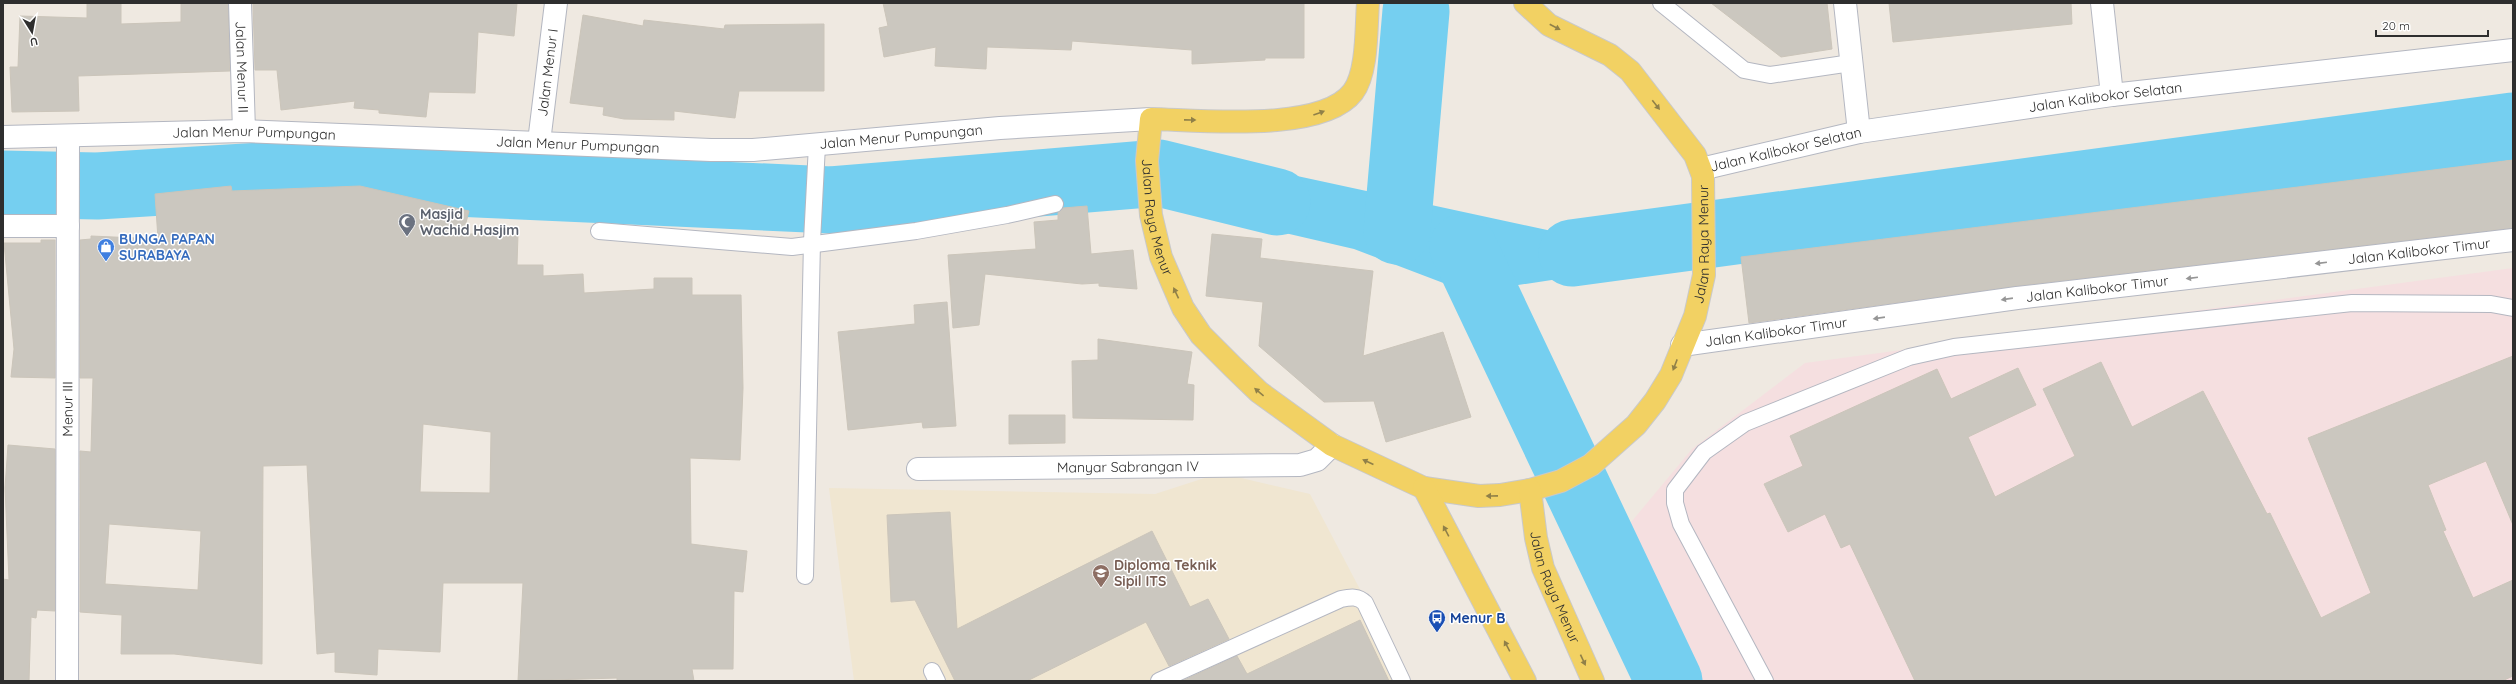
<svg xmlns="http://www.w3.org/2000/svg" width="2516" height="684" font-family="Quicksand,sans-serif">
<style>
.education{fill:#f0e6d1}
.medical{fill:#f5dfe0}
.water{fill:#75cff0}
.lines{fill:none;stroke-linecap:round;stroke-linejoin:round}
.river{stroke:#75cff0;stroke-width:67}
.building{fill:#cbc7bf;stroke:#cbc5ba;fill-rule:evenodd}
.lane-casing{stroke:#b4b7c1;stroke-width:18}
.street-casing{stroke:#b4b7c1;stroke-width:24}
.secondary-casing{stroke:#b4b7c1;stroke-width:24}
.primary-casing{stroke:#c9c9c9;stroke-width:24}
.lane{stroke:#fff;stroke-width:16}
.street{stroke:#fff;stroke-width:22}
.secondary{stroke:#fff;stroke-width:22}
.primary{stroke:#f2d163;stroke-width:22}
.oneway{fill:#908048}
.oneway2{fill:#969696}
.labels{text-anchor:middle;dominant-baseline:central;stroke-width:3;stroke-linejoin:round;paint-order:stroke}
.street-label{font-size:14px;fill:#2e2e2e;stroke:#fff}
.worship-label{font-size:14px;font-weight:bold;fill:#5b616d;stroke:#fff;text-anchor:start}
.shop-label{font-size:14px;font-weight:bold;fill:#366cbe;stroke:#fff;text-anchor:start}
.education-label{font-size:14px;font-weight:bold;fill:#785e54;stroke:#fff;text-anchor:start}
.transit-label{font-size:14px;font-weight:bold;fill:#164399;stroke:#fff;text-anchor:start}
</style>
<rect width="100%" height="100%" fill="#efe9e1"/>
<path class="education" d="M1220,473L1310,494L1408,681H854L829,488L1155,494Z"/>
<path class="medical" d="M2513,268V681H1702L1627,527L1692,449L1805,363Z"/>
<path class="water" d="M1191,157L1274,171L1561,233L1660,218L1669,262L1499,288L1446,284L1354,249L1181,209Z"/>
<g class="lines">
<g class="river">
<path d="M3,184L97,186L276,175L831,200L1159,173L1277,202"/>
<path d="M1397,231L1416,11"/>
<path d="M1463,247L1669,681"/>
<path d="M1572,253L2513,126"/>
</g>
</g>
<g class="building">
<path d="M87,3H121V24L181,22V3H228L230,71L78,76L79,111L12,112L10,67H18L20,16L87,18Z"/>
<path d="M253,3H517L514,36L478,32L475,93L429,92L426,117L379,113V110L354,108L355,101L281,110L277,70H255Z"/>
<path d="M883,3H1304V58H1265V60L1192,64V50L1072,41L1071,50L987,47L986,69L935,66L936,47L884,57L879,28L888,26Z"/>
<path d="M1711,3H1827L1832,49L1781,57Z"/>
<path d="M1889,3H2071L2072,24L1893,42Z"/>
<path d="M583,15L643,26L644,20L724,29L725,25L824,24V91H739L735,118L674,111V120L624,119L603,115L604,107L570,103Z"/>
<path d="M2513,160V228L2016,286L1749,323L1741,257Z"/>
<path d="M231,186L232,191L360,186L469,211L463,234H518L517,265H543V276L583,274L584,293L654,289V278H692V295H741L743,388L740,460L690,458L691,544L747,551L743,592L734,591L733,669H692L694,681H617V678L518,681L523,583H443L440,652L378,649L377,675L335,672V652L317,654L307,465L263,466L262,664L174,654H121L122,615L80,612V451L91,452L93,378H80V240L91,239V236L158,239L155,194ZM423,424L491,432L490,493L420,492ZM109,524L201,531L198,590L105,584Z"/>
<path d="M1087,206L1091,254L1133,250L1137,289L1099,286V283L1082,284L985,274L979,325L953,328L948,255L1036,249L1034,222L1058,220V213L1063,208Z"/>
<path d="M1212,234L1262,239L1260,258L1373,271L1363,356L1443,332L1471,417L1386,442L1374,401L1324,402L1259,346L1263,302L1206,296Z"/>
<path d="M41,240H55V378L11,377L14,349L4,243H41Z"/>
<path d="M947,302L956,426L923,428L922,422L848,430L838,332L915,324L914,305Z"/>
<path d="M1098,339L1192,352L1187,384L1194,385L1193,420L1073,418L1072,361L1098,360Z"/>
<path d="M2513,356V525L2486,461L2428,485L2446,530L2443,531L2473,598L2513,580V676L2502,681H1915L1850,544L1841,548L1825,514L1788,532L1764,484L1803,466L1790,436L1937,369L1951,399L2018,368L2036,405L1968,437L1995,497L2075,456L2043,389L2101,362L2132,427L2203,391L2267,514L2270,513L2321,618L2371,593L2308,438Z"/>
<path d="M1009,415H1065V443L1009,444Z"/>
<path d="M8,445L55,449V611L37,610L36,618L31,617L29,681H3V579L9,580L5,488Z"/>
<path d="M950,512L957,629L1152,531L1190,607L1208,599L1229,639L1169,666L1146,622L1027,681H955L915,600L891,602L887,515Z"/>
<path d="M1360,620L1389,681H1182L1237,656L1247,674Z"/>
</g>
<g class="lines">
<defs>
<g id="lane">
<path d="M1661,3L1744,70L1770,75L1851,63"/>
<path d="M599,231L792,247L916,231L1007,215L1055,204"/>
<path d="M805,576L812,241L817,145"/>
<path d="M932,671L937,681"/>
<path d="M1159,681L1341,599C1351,597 1358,596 1365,603L1402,681"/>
<path d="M1765,681L1681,524L1675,503V490L1704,452L1745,423L1909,357L1954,347L2352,303L2491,304L2513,308"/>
</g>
<g id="street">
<path id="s1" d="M240,3L244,131"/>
<path d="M1845,3L1859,132"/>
<path d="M2102,3L2112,95"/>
<path id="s2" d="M539,142L556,3"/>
<path d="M3,226H68"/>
<path id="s3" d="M1682,345L2017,298L2513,240"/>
<path id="s4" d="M918,469L1300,465L1317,460L1332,445"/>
<path id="s5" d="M67,681L68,137"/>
</g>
<g id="secondary">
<path id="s6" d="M3,137L244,131L711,150H753L1000,128L1151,119"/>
<path id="s7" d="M1701,169L1859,132L2112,95L2513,50"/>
</g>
<g id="primary">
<path id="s8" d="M1368,3C1366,27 1368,72 1353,92C1322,133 1200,120 1151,119L1147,161L1151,215L1161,257L1183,308L1201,335L1233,367L1259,392L1332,445L1424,488L1479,496L1500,495L1530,490L1561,481L1591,465L1636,425L1655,401L1671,375L1695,316L1704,275L1703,176L1695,155L1630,71L1610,55L1549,25L1525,3"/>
<path d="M1424,488L1525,681"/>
<path id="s9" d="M1530,490L1536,538L1543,568L1593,681"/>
</g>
</defs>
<use href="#lane" class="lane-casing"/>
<use href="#street" class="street-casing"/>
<use href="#secondary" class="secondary-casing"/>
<use href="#primary" class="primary-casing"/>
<use href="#lane" class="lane"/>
<use href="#street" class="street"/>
<use href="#secondary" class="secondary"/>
<use href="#primary" class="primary"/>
</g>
<defs><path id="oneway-solid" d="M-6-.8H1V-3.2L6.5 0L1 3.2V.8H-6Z"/></defs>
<g class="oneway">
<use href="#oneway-solid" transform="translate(1555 27) rotate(28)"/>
<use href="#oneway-solid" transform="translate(1656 105) rotate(52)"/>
<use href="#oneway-solid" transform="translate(1319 113) rotate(-20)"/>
<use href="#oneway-solid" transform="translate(1190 120) rotate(1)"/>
<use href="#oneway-solid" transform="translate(1176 293) rotate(-115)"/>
<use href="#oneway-solid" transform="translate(1675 365) rotate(111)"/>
<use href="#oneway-solid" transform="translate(1259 392) rotate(-140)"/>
<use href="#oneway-solid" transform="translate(1368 462) rotate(-155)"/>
<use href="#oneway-solid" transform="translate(1492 496) rotate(179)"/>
<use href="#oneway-solid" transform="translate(1446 531) rotate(-118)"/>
<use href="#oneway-solid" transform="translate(1507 646) rotate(-118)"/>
<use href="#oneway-solid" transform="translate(1583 660) rotate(65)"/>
</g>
<g class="oneway2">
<use href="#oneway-solid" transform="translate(2321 263) rotate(173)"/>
<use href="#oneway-solid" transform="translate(2192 278) rotate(173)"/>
<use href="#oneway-solid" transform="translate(2007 299) rotate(172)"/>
<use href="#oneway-solid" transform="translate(1879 318) rotate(172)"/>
</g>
<defs>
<symbol id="mosque-pin" viewBox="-11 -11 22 30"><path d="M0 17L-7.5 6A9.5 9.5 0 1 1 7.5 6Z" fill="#6b7280" stroke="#fff"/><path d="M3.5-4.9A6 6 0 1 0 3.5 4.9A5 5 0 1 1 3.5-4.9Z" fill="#fff"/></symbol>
<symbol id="shop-pin" viewBox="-11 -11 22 30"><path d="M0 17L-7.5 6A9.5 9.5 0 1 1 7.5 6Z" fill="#3f7fe0" stroke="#fff"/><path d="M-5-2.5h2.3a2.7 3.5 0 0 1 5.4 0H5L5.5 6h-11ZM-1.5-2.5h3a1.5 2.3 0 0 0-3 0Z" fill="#fff"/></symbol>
<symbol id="university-pin" viewBox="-11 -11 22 30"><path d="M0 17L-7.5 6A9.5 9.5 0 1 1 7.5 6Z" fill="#8d6e63" stroke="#fff"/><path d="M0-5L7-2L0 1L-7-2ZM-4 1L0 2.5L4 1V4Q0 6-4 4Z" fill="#fff"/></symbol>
<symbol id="bus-pin" viewBox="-11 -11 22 30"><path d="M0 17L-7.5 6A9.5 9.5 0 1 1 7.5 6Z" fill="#1a4fb4" stroke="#fff"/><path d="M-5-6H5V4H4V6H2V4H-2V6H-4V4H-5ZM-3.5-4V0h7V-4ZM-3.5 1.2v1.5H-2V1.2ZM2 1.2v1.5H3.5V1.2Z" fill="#fff"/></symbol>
</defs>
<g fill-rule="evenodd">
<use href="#mosque-pin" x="397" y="212" width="20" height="27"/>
<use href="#shop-pin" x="96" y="237" width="20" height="27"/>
<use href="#university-pin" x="1091" y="563" width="20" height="27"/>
<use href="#bus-pin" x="1427" y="608" width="20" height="27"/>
</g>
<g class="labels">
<g class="street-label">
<text stroke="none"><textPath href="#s1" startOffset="64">Jalan Menur II</textPath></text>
<text stroke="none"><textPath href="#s2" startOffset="70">Jalan Menur I</textPath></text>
<text stroke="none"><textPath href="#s7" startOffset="411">Jalan Kalibokor Selatan</textPath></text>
<text stroke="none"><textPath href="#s6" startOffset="251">Jalan Menur Pumpungan</textPath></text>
<text stroke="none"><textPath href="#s6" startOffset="899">Jalan Menur Pumpungan</textPath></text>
<text stroke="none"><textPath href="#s6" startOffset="575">Jalan Menur Pumpungan</textPath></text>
<text stroke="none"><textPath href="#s7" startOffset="87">Jalan Kalibokor Selatan</textPath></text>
<text stroke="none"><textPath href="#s8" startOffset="400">Jalan Raya Menur</textPath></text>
<text stroke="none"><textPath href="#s8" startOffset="1232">Jalan Raya Menur</textPath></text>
<text stroke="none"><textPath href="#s3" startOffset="743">Jalan Kalibokor Timur</textPath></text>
<text stroke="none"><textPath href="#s3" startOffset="419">Jalan Kalibokor Timur</textPath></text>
<text stroke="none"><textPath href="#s3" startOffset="95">Jalan Kalibokor Timur</textPath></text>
<text stroke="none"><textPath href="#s5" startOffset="272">Menur III</textPath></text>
<text stroke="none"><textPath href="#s4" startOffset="210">Manyar Sabrangan IV</textPath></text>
<text stroke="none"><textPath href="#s9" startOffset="101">Jalan Raya Menur</textPath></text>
</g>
<g class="worship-label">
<text x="420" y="214">Masjid<tspan x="420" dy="16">Wachid Hasjim</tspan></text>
</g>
<g class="shop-label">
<text x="119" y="239">BUNGA PAPAN<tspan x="119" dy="16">SURABAYA</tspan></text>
</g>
<g class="education-label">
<text x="1114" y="565">Diploma Teknik<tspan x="1114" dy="16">Sipil ITS</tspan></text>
</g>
<g class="transit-label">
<text x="1450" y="618">Menur B</text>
</g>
</g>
<rect width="2516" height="684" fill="none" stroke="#2e2e2e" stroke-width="8"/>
<g transform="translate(32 32) rotate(169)" stroke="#ffffff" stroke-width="3" paint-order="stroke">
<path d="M0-3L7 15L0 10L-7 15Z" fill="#2e2e2e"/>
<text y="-6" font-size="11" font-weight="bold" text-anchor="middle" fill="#2e2e2e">U</text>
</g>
<path d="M2376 30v6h112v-6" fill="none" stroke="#2e2e2e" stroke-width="2"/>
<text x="2382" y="30" font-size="12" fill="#2e2e2e" stroke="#ffffff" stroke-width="3" paint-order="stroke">20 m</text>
</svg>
